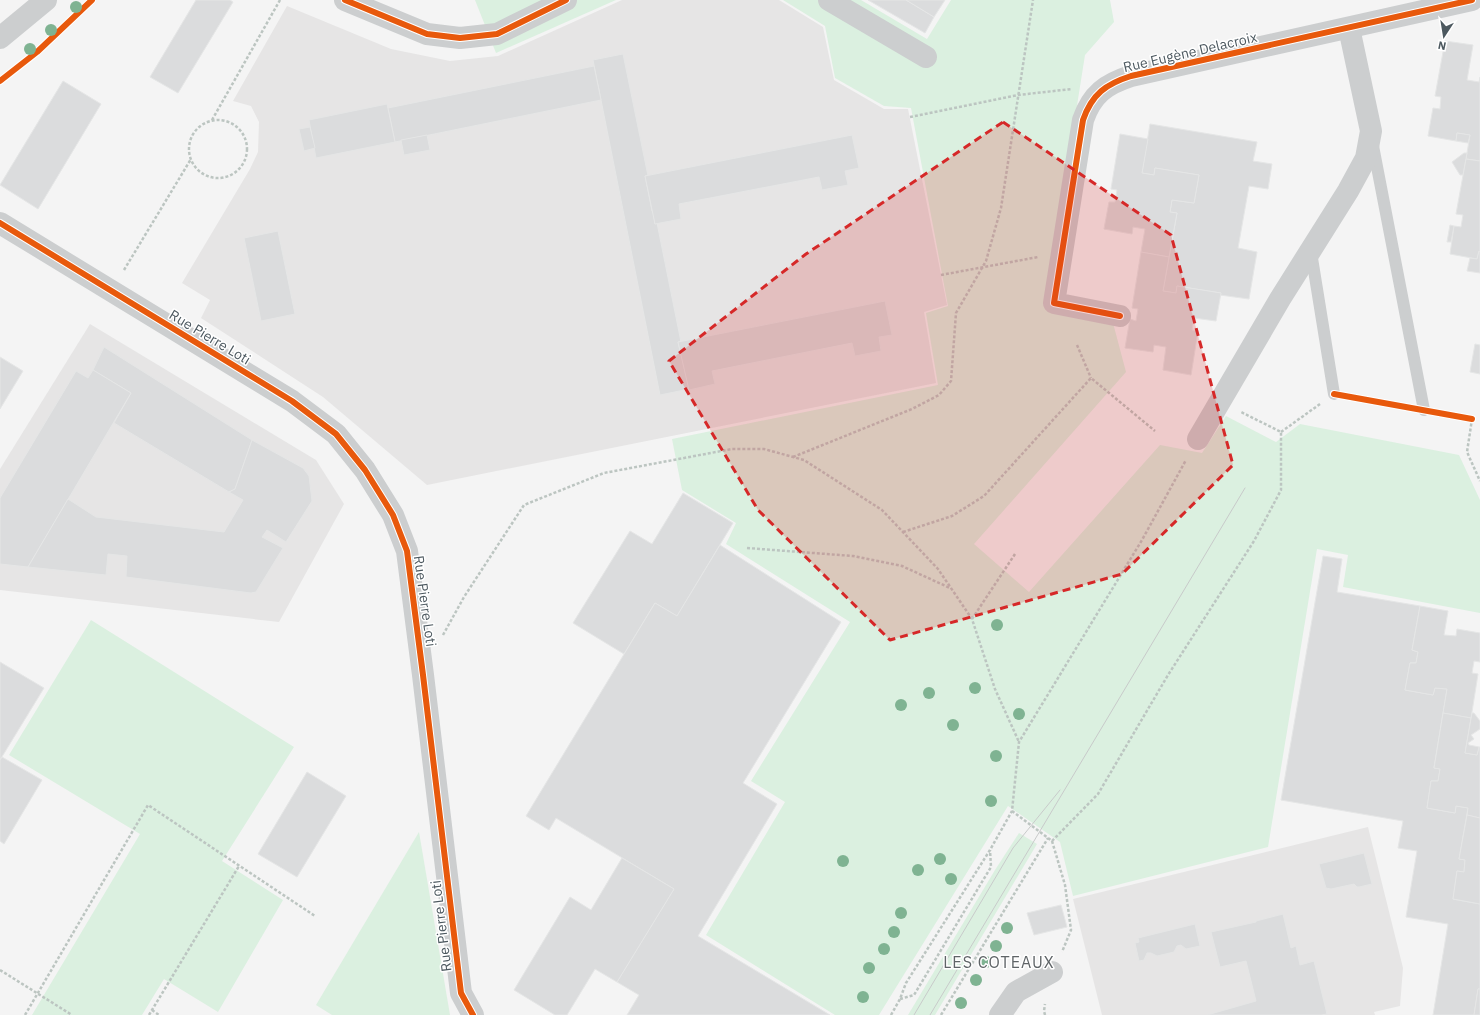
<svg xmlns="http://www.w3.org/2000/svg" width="1480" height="1015" font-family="'IBM Plex Sans',sans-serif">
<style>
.education{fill:#e6e5e5}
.green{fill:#dbf0e0}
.building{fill:#dbdcdd;stroke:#e5e6e6}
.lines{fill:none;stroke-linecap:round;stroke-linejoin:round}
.path{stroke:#bcc5c1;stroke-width:2.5;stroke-dasharray:3 2;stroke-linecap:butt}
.service{stroke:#cccecf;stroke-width:12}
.minor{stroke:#cccecf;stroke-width:22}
.tram{stroke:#c8caca;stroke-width:1}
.cycleway-casing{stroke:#fff;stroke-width:8}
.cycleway{stroke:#e8590c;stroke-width:6}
.tree{fill:#7fb392}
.marked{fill:#d62828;fill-opacity:0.2;stroke:#d62828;stroke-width:3;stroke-dasharray:8 5;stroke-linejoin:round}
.labels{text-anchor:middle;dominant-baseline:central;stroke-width:3;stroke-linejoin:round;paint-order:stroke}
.street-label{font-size:14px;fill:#4c585f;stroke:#fff}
.quarter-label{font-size:16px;letter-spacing:1px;fill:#5f6467;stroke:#fff}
</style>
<rect width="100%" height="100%" fill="#f4f4f4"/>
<g class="education">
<path d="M622,0H779L823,27L834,80L884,109H908L947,305L924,312L936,383L427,485L323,397L201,318L210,300L182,283L250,169L258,152L259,122L251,106L233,101L287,6L391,49L450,61L498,56Z"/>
<path d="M90,324L316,460L344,504L279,622L0,590V469Z"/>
<path d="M1368,827L1403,968L1400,1006L1374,1012L1375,1015H1102L1073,899Z"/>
</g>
<g class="green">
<path d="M475,0H616L496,53Z"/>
<path d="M783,0H861L927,39L951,0H1110L1114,22L1085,55L1045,308L1113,323L1126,372L974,544L1029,592L1160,445L1202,453L1226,416L1276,442L1300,424L1459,455L1480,500V613L1343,587L1348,555L1317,549L1268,847L1073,896L1060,842L1008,806L879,1015H835L706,935L785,802L751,781L850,622L726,544L736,523L682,490L672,439L938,385L926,313L948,306L911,108L884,106L835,78L825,26Z"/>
<path d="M91,620L294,747L222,861L283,900L218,1012L164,979L142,1015H32L140,834L9,755Z"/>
<path d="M419,832L450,1015H332L316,1005Z"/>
<path d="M1019,833L1037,844L935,1015H908L995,870Z"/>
</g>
<g class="building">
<path d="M196,0H230L233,2L178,93L150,77Z"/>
<path d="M868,0H906L934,17L925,33Z"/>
<path d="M906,0H945L934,17Z"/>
<path d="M1445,41L1473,45L1467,80L1479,82L1480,77V161L1466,159L1470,135L1457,133L1456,141L1428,136L1433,108L1440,109L1441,97L1435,96Z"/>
<path d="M623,54L648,176H645L652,211H653L655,224L657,223L681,342H678L689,389L660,395L593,60Z"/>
<path d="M594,66L601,100L395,142L388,108Z"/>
<path d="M63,81L101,104L38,209L0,185Z"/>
<path d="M387,104L395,142L316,158L309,120Z"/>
<path d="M1150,124L1257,142L1253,161L1272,164L1268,189L1249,186L1238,248L1257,252L1249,299L1220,295L1221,293L1177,286L1176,293L1163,291L1177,213L1170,212L1172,200L1194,203L1199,175L1155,168L1154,175L1142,173Z"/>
<path d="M310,127L315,148L304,151L299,129Z"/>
<path d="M1457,133L1470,135L1468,143L1456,141Z"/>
<path d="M1120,134L1148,139L1142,173L1154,175L1155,168L1199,175L1194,203L1172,200L1170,212L1177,213L1169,257L1141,252L1145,229L1133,227L1132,234L1104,229L1109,202H1115L1117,190L1111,189Z"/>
<path d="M427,135L430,150L404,155L401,140Z"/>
<path d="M852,135L859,168L845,171L848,185L822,190L819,177L679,204L681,219L655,224L645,176Z"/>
<path d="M1464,153H1467L1463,175H1460L1452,162Z"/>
<path d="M1466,159L1480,161V252L1479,251L1477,259L1450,254L1454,226L1461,227L1463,215L1456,214Z"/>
<path d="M1450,225L1454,226L1451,242H1447Z"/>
<path d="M278,231L295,314L261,321L244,238Z"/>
<path d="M1479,251L1480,252V273L1467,271L1470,258L1477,259Z"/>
<path d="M1141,252L1169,257L1163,291L1176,293L1177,286L1221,293L1216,321L1194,318L1192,330L1198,331L1191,375L1163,370L1166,347L1154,345L1153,352L1125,348L1130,319L1136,321L1138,309L1132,308Z"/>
<path d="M885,301L892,335L879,337L881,351L855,356L852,343L712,371L715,384L689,390L678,342Z"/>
<path d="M1475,344L1480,345V374L1470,372Z"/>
<path d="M104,347L252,440L235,489L229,492L114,423L131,393L93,370Z"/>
<path d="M0,357L23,371L0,409Z"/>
<path d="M93,370L131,393L28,567L0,564V498L76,371L88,378Z"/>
<path d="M252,440L303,468L309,476L312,501L286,542L267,530L262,537L283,548L256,592L251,593L126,577L127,556L108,554L106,575L28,567L68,499L96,517L224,532L243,500L229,492L235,489Z"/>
<path d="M683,493L733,523L677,616L655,603L624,654L573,623L630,531L652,544Z"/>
<path d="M720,545L841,622L743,783L777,804L698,936L830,1015H627L639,995L617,982L674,889L556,818L549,830L526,816L655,603L677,616Z"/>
<path d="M1323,556L1342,559L1337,592L1420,606L1412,650L1418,652L1416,663H1410L1405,690L1433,695L1435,688L1447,689L1434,768L1440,769L1438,781H1431L1427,808L1455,813L1456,806L1468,808L1459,859L1465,860L1464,872L1457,871L1453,899L1480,904V989H1478L1474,1015H1433L1448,924L1406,917L1417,851L1398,848L1403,821L1281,800Z"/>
<path d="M1420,606L1448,611L1444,635L1456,636L1457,629L1480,633V662L1474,661L1472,673L1478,674L1471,718L1443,713L1447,689L1435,688L1433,695L1405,690L1410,663H1416L1418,652L1412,650Z"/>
<path d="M0,662L44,688L0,760Z"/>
<path d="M1443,713L1471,718L1465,753L1477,755L1479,747H1480V818L1467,815L1468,808L1456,806L1455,813L1427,808L1431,781H1438L1440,769L1434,768Z"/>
<path d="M1472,713H1474L1480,721V729L1471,735L1474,739L1468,743L1469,745L1479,747L1477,755L1465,753Z"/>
<path d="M2,757L42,780L4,844L0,841V760Z"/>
<path d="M307,772L346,796L297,877L258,854Z"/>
<path d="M1467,815L1480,818V904L1453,899L1457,871L1464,872L1465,860L1459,859Z"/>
<path d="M1364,853L1372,884L1359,887H1357L1354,884L1331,889L1326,888L1319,864Z"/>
<path d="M622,858L674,889L617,982L595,969L567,1015H555L514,990L570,897L591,910Z"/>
<path d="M1061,905L1067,927L1034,935L1027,913Z"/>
<path d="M1283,914L1291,948L1296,946L1300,965L1314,961L1327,1014L1321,1015H1207L1256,1001L1246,961L1220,967L1211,932L1256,922V921Z"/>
<path d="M1195,924L1200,946L1186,949L1181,945L1177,946L1174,952L1157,956L1151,953H1147L1144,960L1139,961L1135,943L1139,942L1138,938Z"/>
<path d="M1478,989H1480V1015H1474Z"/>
</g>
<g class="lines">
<g class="path">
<path d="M910,117L1018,95L1072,89"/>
<circle cx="218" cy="149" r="29"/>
<path d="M212,120L280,0"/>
<path d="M124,270L191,159"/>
<path d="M941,275L1038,257"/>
<path d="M1077,345L1091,378"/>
<path d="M1351,397L1405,407"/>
<path d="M1442,414L1472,419L1467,452L1480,481"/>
<path d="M1281,432L1320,404"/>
<path d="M793,457L912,409L939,395L951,381L956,313L986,261L1001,208L1033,0"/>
<path d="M903,532L952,516L984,496L1091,378L1155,431"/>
<path d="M747,548L853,556L902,566L950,588"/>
<path d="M972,619L1015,554"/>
<path d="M443,635L464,597L524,505L604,473L732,449H764L804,460L882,510L938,569L972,619L995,689L1019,742"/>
<path d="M1012,811L1052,841L1065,885L1071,930L1062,952"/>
<path d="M1052,841L1098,794L1168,675L1254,541L1281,490V432L1241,412"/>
<path d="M0,970L72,1015"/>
<path d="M900,999L914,995L991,867L990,850"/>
<path d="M152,1010L159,1015"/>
<path d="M25,1015L148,805L315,916"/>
<path d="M149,1015L239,866"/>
<path d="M891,1015L900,999L906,983L990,850L1012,811L1019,742L1142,540L1186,460"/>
<path d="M941,1015L1048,838"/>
<path d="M1045,1015L1044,1011L1045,1004"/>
</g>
<g class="service">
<path d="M1373,146L1424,410"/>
<path d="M1311,252L1334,394"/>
</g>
<g class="minor">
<path d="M345,0L427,34L460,38L497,34L566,0"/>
<path d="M829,0L926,57"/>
<path d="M0,38L46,0"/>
<path d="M0,223L292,401L336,434L365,470L393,515L407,551L423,675L461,993L473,1015"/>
<path d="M1120,316L1054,303L1083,120C1092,94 1106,84 1131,76L1472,0"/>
<path d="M1198,439L1280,299L1348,191L1366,158L1371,131L1349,28"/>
<path d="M1000,1015L1016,992L1052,972"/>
</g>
<g class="tram">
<path d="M914,1015L1013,848L1060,790"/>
<path d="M930,1015L1245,488"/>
</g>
<defs>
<g id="cycleway">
<path d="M345,0L427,34L460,38L497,34L566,0"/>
<path d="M0,81L37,52L92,0"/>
<path d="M0,223L292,401L336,434L365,470L393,515L407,551L423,675L461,993L473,1015"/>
<path d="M1120,316L1054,303L1083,120C1092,94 1106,84 1131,76L1472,0"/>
<path d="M1334,394L1472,419"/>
</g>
</defs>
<use href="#cycleway" class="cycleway-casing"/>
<use href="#cycleway" class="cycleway"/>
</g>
<g class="tree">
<circle cx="76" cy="7" r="6"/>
<circle cx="51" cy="30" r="6"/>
<circle cx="30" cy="49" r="6"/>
<circle cx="997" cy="625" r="6"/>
<circle cx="975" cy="688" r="6"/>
<circle cx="929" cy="693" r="6"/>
<circle cx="901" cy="705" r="6"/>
<circle cx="1019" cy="714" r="6"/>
<circle cx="953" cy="725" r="6"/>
<circle cx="996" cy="756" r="6"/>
<circle cx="991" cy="801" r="6"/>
<circle cx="940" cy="859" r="6"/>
<circle cx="843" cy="861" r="6"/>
<circle cx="918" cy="870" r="6"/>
<circle cx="951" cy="879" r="6"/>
<circle cx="901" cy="913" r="6"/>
<circle cx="1007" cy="928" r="6"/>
<circle cx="894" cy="932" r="6"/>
<circle cx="996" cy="946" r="6"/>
<circle cx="884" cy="949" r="6"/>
<circle cx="986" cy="962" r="6"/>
<circle cx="869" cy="968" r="6"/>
<circle cx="976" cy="980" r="6"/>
<circle cx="863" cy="997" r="6"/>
<circle cx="961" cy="1003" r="6"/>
</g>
<path class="marked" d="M1003,122L1171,235L1233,465L1122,574L890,640L758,510L669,361L806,254Z"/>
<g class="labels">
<g class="street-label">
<text transform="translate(1190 52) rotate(-13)">Rue Eugène Delacroix</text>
<text transform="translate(210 337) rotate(31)">Rue Pierre Loti</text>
<text transform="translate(425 601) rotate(82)">Rue Pierre Loti</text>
<text transform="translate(441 926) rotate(-97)">Rue Pierre Loti</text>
</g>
<g class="quarter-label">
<text x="999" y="962">LES COTEAUX</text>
</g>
</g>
<g transform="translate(1444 36) rotate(192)" stroke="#ffffff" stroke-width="3" paint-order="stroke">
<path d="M0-3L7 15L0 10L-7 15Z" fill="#4c585f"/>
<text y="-6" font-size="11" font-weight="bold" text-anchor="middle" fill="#4c585f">N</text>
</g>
</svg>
